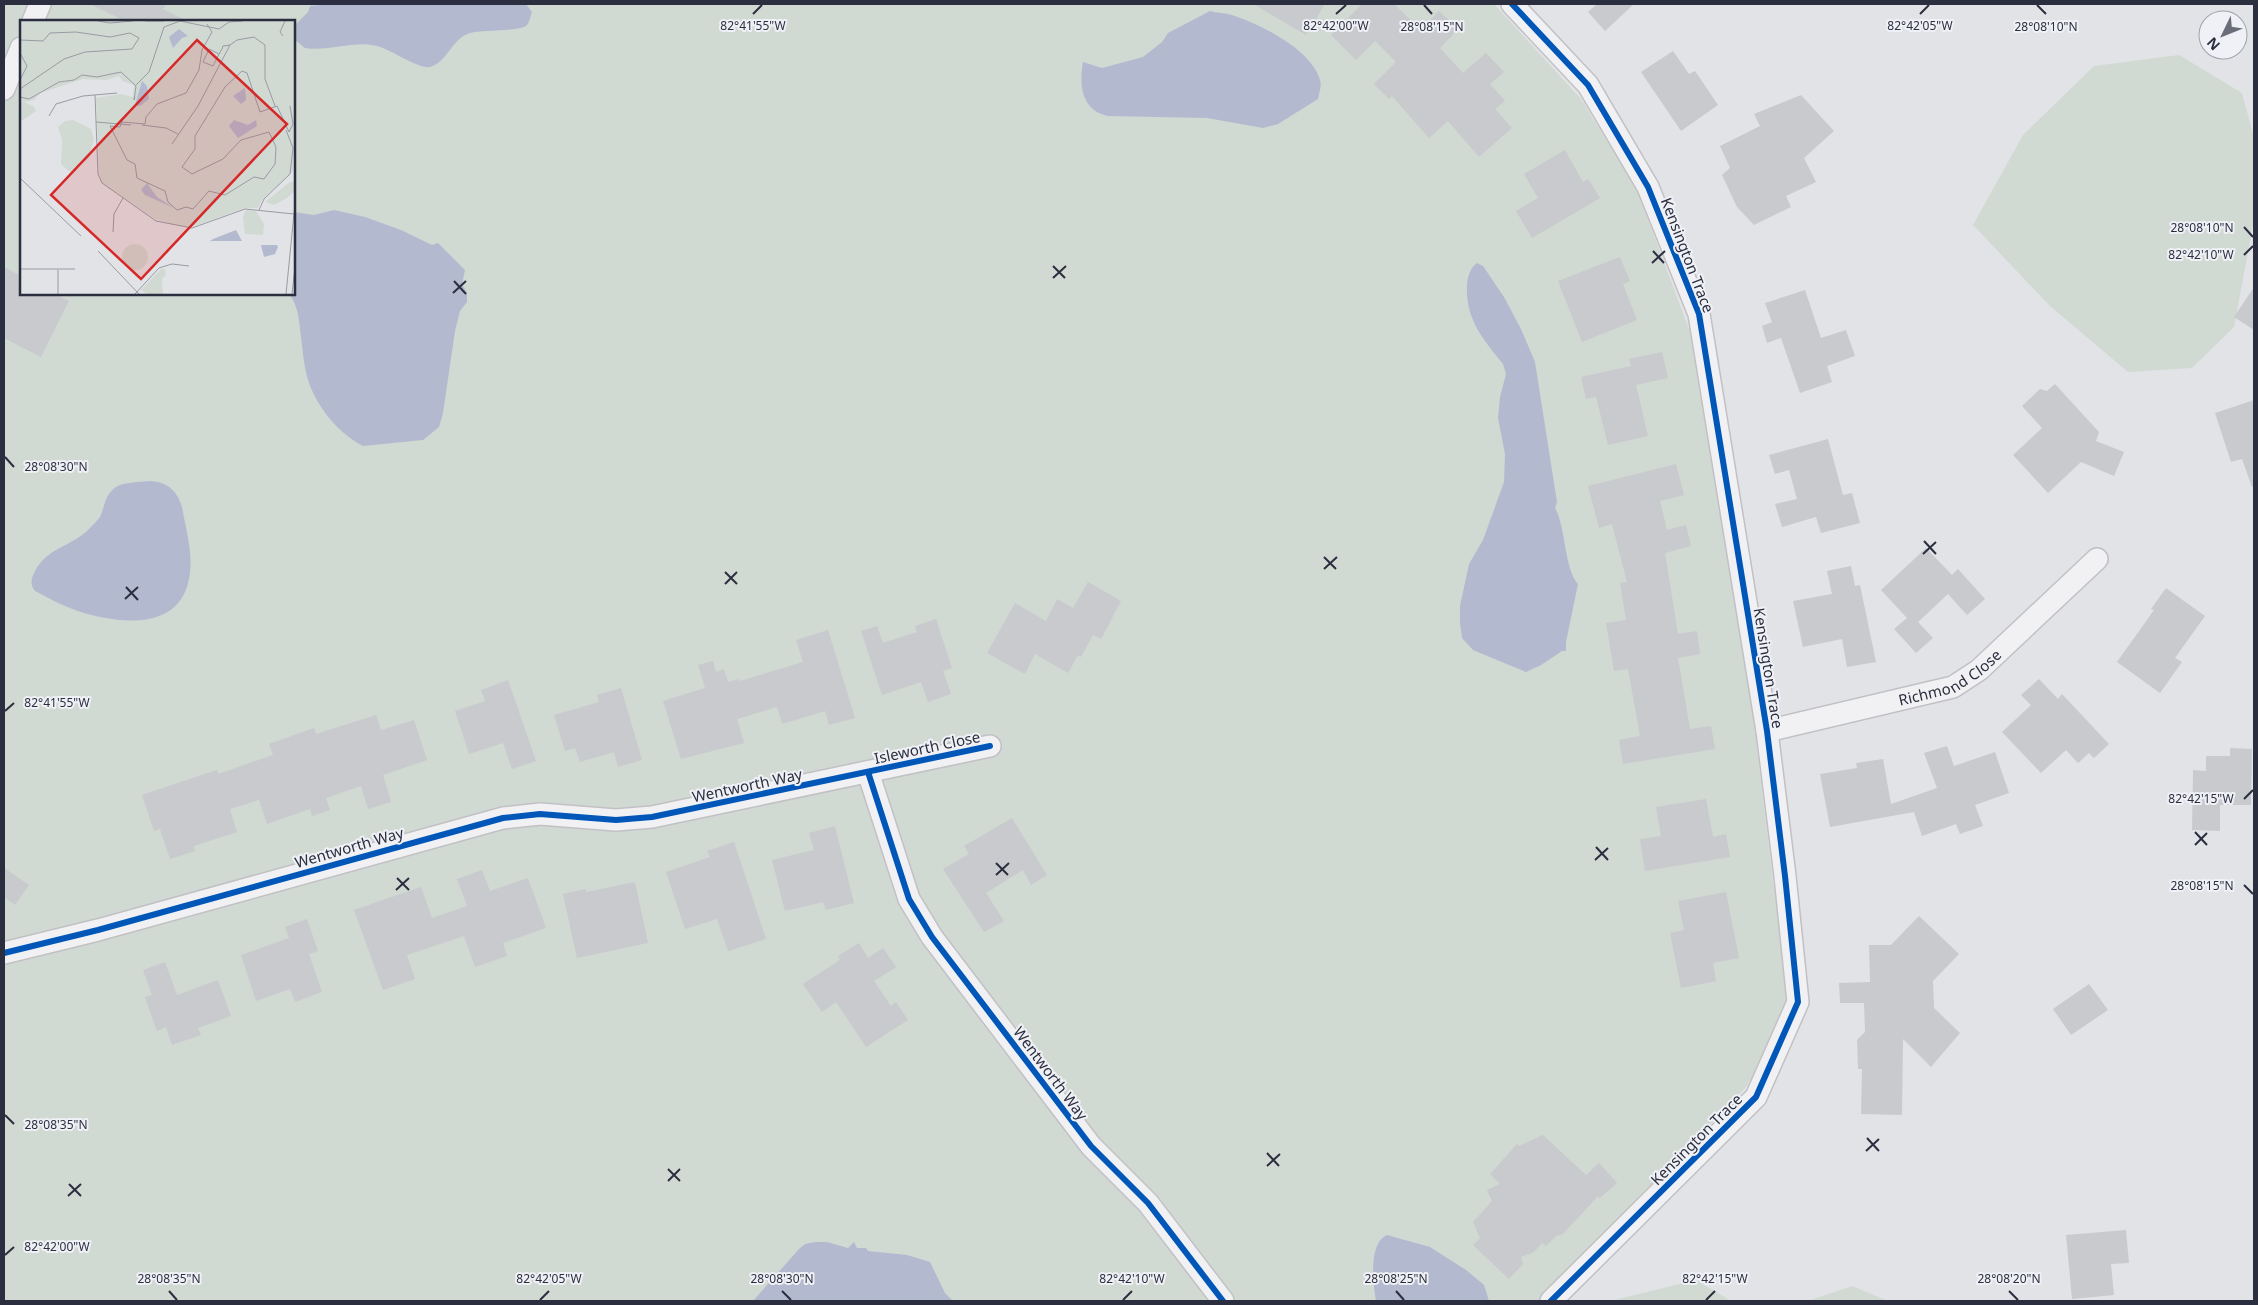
<svg xmlns="http://www.w3.org/2000/svg" width="2258" height="1305" font-family="'Noto Sans',sans-serif">
<style>
.green{fill:#d1d9d3;fill-rule:evenodd}
.water{fill:#b3bacf}
.building{fill:#c8cacd}
.lines{fill:none;stroke-linecap:round;stroke-linejoin:round}
.minor-casing{stroke:#c1c1c5;stroke-width:24}
.minor{stroke:#f1f1f4;stroke-width:21}
.cycleway-casing{stroke:#f0f1f6;stroke-width:9}
.cycleway{stroke:#0057b8;stroke-width:6}
.ticks{fill:none;stroke:#2b2e3e;stroke-width:2}
.labels{text-anchor:middle;dominant-baseline:central;stroke-width:4;stroke-linejoin:round;paint-order:stroke}
.street-label{font-size:15px;fill:#2b2e3e;stroke:#f0f1f6}
.inset-road{fill:none;stroke:#999ba3;stroke-width:1}
.view{fill:#d62828;fill-opacity:0.15;stroke:#d62828;stroke-width:2.5}
.inset-edge{fill:none;stroke:#2b2e3e;stroke-width:2.5}
.ticks-label{font-size:12px;text-anchor:middle;fill:#2b2e3e;stroke:#f0f1f6;stroke-width:4;stroke-linejoin:round;paint-order:stroke}
</style>
<rect width="100%" height="100%" fill="#e2e3e7"/>
<g class="green">
<path d="M4,4H1494L1581,99L1637,190L1690,332L1753,714L1773,881L1798,1002L1746,1087L1539,1301H4ZM21,21H294V294H21Z"/>
<path d="M2179,55L2242,93L2254,138V220L2234,327L2192,368L2128,372L2050,306L1973,225L2023,135L2094,66Z"/>
<path d="M1696,1280L1731,1301H1615L1618,1299Z"/>
<path d="M1852,1286L1888,1301H1808Z"/>
</g>
<g class="water">
<path d="M331,4H526L532,12C530,17 530,22 526,26C520,31 482,30 470,33C452,38 447,63 430,67C418,69 392,50 377,46C354,40 329,52 305,48L295,40V25L308,12L310,6Z"/>
<path d="M1210,11C1217,13 1225,13 1232,15C1260,24 1312,50 1320,80C1322,86 1319,93 1318,99L1278,124L1263,128L1207,118L1108,116C1081,110 1079,85 1083,62L1102,68L1143,57L1162,42L1168,33Z"/>
<path d="M334,210L365,217L401,230L432,245L438,243L465,270L462,284L467,293V302L460,311L455,331L443,413L439,427L423,440L363,446C339,434 318,408 309,383C304,368 303,353 301,337C299,322 299,306 289,294H294V212L314,215Z"/>
<path d="M1477,263L1483,266L1504,297L1521,329L1535,362L1557,502L1555,508C1566,527 1564,568 1578,584L1566,642V651H1562L1541,665L1526,672L1473,650L1462,638L1460,623V606L1469,564L1483,540L1504,482L1505,454L1498,418L1500,397L1506,374L1503,364C1483,339 1465,319 1467,284C1468,276 1470,268 1477,263Z"/>
<path d="M150,481C167,482 177,490 182,507C186,530 194,556 189,579C179,630 123,624 84,613C67,608 50,599 35,591C30,585 31,579 34,573C47,546 71,548 90,528C93,525 97,521 100,517C105,506 105,494 116,487C124,482 140,482 150,481Z"/>
<path d="M1387,1235L1430,1247L1466,1270L1484,1285L1489,1301H1376C1373,1284 1368,1243 1387,1235Z"/>
<path d="M816,1242H827L848,1248L854,1242L857,1248H866L868,1251L907,1255L930,1262L945,1293L953,1301H753L799,1249L805,1244Z"/>
</g>
<g class="building">
<path d="M90,4H166L163,9L187,21H125Z"/>
<path d="M1253,4H1325L1306,35Z"/>
<path d="M1362,4H1394L1421,30L1439,11L1458,29L1440,48L1463,73L1486,53L1504,72L1490,84L1505,101L1495,109L1512,128L1479,157L1448,121L1429,138L1392,96L1389,99L1374,84L1396,62L1375,41L1356,60L1331,35Z"/>
<path d="M1597,4H1634L1605,31L1588,12Z"/>
<path d="M1673,51L1689,74L1695,71L1718,105L1681,131L1641,72Z"/>
<path d="M1801,95L1834,131L1804,158L1816,182L1786,196L1791,207L1754,225L1737,207L1722,175L1730,168L1720,146L1760,126L1754,114Z"/>
<path d="M1565,150L1583,182L1588,179L1600,198L1532,238L1516,211L1538,198L1524,174Z"/>
<path d="M1620,257L1630,281L1623,284L1637,320L1582,342L1558,281Z"/>
<path d="M4,267L21,276V294H55L69,301L41,357L4,338Z"/>
<path d="M2254,287V330L2234,317Z"/>
<path d="M1805,290L1821,338L1846,330L1855,356L1827,366L1832,382L1800,393L1781,338L1767,343L1762,326L1772,322L1765,303Z"/>
<path d="M1662,352L1668,378L1636,385L1648,436L1608,445L1596,397L1586,399L1581,377L1631,366L1629,359Z"/>
<path d="M2055,384L2099,432L2096,441L2124,452L2114,476L2081,462L2048,493L2013,455L2042,428L2022,406L2040,389L2047,391Z"/>
<path d="M2254,400V487H2252L2242,459L2231,462L2215,413Z"/>
<path d="M1828,439L1843,495L1852,493L1860,523L1821,533L1816,517L1782,527L1775,504L1797,499L1789,470L1775,474L1769,455Z"/>
<path d="M1676,464L1684,495L1660,501L1667,530L1686,525L1691,546L1665,553L1678,634L1697,631L1700,654L1678,658L1690,729L1711,726L1715,749L1623,764L1619,740L1640,736L1628,669L1614,671L1606,623L1626,620L1620,583L1627,582L1612,524L1599,528L1588,486Z"/>
<path d="M1926,548L1952,575L1958,569L1985,599L1967,615L1948,594L1918,622L1933,638L1916,653L1894,629L1907,618L1881,590Z"/>
<path d="M1851,566L1855,586L1860,585L1876,662L1847,667L1842,639L1803,647L1793,601L1832,594L1827,571Z"/>
<path d="M1088,582L1121,601L1101,639L1093,635L1081,657L1078,655L1068,673L1035,654L1025,674L987,653L1015,603L1046,621L1057,599L1073,608Z"/>
<path d="M2166,588L2205,616L2175,658L2182,662L2160,693L2117,662L2154,610L2151,609Z"/>
<path d="M936,619L952,668L943,671L951,694L928,702L921,682L882,695L861,631L877,626L883,643L917,632L915,626Z"/>
<path d="M828,630L855,718L829,725L825,711L782,724L777,707L737,719L744,743L681,759L663,701L705,688L698,665L713,661L716,672L724,669L728,682L739,679L740,681L803,662L796,640Z"/>
<path d="M2039,679L2058,699L2062,694L2109,744L2094,758L2089,753L2078,763L2066,750L2041,773L2002,732L2031,705L2021,695Z"/>
<path d="M508,680L536,761L512,769L503,743L469,754L455,711L485,701L481,690Z"/>
<path d="M621,688L642,760L618,767L614,752L580,762L575,748L565,751L554,715L599,702L597,695Z"/>
<path d="M376,715L381,730L414,720L427,760L383,775L391,802L368,809L361,786L326,798L330,810L312,816L310,809L267,824L259,800L230,809L237,832L194,846L195,851L170,859L160,829L154,831L142,795L217,770L218,774L273,755L269,744L314,728L316,734Z"/>
<path d="M1947,746L1954,766L1995,752L2009,793L1975,805L1983,826L1960,834L1956,824L1922,836L1914,812L1830,827L1820,774L1857,768L1856,763L1883,759L1891,804L1937,788L1924,753Z"/>
<path d="M2230,748L2252,749L2251,805H2220V831L2192,830L2193,770L2206,771V756H2230Z"/>
<path d="M1706,799L1713,837L1726,834L1730,857L1645,871L1640,839L1661,836L1656,807Z"/>
<path d="M1012,818L1047,875L1031,885L1023,870L986,893L1004,921L984,932L943,869L969,854L964,846Z"/>
<path d="M835,826L854,903L826,910L823,902L785,911L772,860L814,850L809,833Z"/>
<path d="M734,842L766,939L728,951L717,919L685,929L666,872L710,857L707,851Z"/>
<path d="M4,868L29,885L15,905L4,897Z"/>
<path d="M482,870L490,891L528,878L546,928L503,943L507,956L475,967L464,936L407,955L415,979L383,990L354,910L421,887L432,918L467,906L457,879Z"/>
<path d="M635,882L648,943L577,958L563,894L586,889V892Z"/>
<path d="M1726,892L1739,958L1713,963L1716,981L1681,988L1670,933L1684,930L1678,901Z"/>
<path d="M1919,916L1959,954L1933,981L1934,1008L1960,1033L1931,1067L1903,1039L1902,1115L1861,1114L1862,1069H1858L1857,1040L1865,1032L1864,1003H1840L1839,983L1870,982L1869,945H1891Z"/>
<path d="M307,919L318,951L309,954L322,992L295,1002L290,989L256,1001L241,955L289,938L285,927Z"/>
<path d="M859,943L868,958L883,948L896,967L874,981L891,1006L896,1002L908,1020L866,1047L836,1002L822,1012L803,984L840,960L838,956Z"/>
<path d="M165,962L177,995L218,980L231,1016L198,1028L201,1035L172,1045L166,1027L157,1031L145,997L152,995L143,970Z"/>
<path d="M2089,984L2108,1010L2071,1035L2053,1009Z"/>
<path d="M1543,1135L1586,1175L1599,1163L1617,1183L1600,1198L1598,1196L1563,1234L1556,1236L1546,1246L1542,1243L1534,1252L1521,1257L1523,1264L1509,1279L1473,1245L1480,1238L1473,1222L1492,1201L1487,1190L1500,1184L1490,1174L1517,1144L1519,1146Z"/>
<path d="M2126,1230L2129,1263L2111,1264L2114,1295L2072,1299L2066,1235Z"/>
</g>
<g class="lines">
<defs>
<g id="minor">
<path d="M1512,4L1588,85L1648,187L1699,314L1767,731L1785,876L1798,1002L1756,1097L1551,1301"/>
<path d="M33,21L40,4"/>
<path d="M4,89L21,48"/>
<path id="s1" d="M1767,731L1953,687L1979,670L2097,559"/>
<path d="M868,772L909,899L932,937L1091,1146L1148,1203L1223,1301"/>
<path d="M4,953L98,930L503,818L540,814L616,820L652,817L990,746"/>
</g>
</defs>
<use href="#minor" class="minor-casing"/>
<use href="#minor" class="minor"/>
<defs>
<g id="cycleway">
<path d="M1512,4L1588,85L1648,187L1699,314L1767,731L1785,876L1798,1002L1756,1097L1551,1301"/>
<path d="M868,772L909,899L932,937L1091,1146L1148,1203L1223,1301"/>
<path d="M4,953L98,930L503,818L540,814L616,820L652,817L990,746"/>
</g>
</defs>
<use href="#cycleway" class="cycleway-casing"/>
<use href="#cycleway" class="cycleway"/>
</g>
<path class="ticks" d="M1424,5L1432,14M2037,5L2046,14M753,14L762,5M1336,14L1346,5M1920,14L1929,5M2244,227L2253,237M1653,251L1664,263M2244,255L2253,246M1652,263L1665,251M1053,266L1065,278M1053,278L1066,266M454,281L466,294M453,293L466,281M5,457L14,467M1924,541L1936,554M1923,554L1936,542M1324,557L1336,569M1324,569L1337,557M725,572L737,584M725,584L737,572M126,587L138,600M125,599L138,587M5,711L14,703M2244,799L2253,790M2195,832L2207,845M2195,845L2207,833M1596,847L1608,860M1595,860L1608,848M996,863L1008,875M996,875L1009,863M397,878L409,890M2244,885L2253,894M396,890L409,878M5,1115L14,1124M1867,1138L1879,1151M1866,1151L1879,1139M1267,1153L1279,1166M1267,1166L1280,1154M668,1169L680,1181M668,1181L680,1169M69,1184L81,1196M68,1196L81,1184M5,1255L14,1247M169,1291L177,1300M782,1291L791,1300M1396,1291L1404,1300M2009,1291L2018,1300M540,1300L549,1291M1123,1300L1132,1291M1706,1300L1715,1291"/>
<g class="labels">
<g class="street-label">
<text transform="translate(1688 255) rotate(69)">Kensington Trace</text>
<text transform="translate(1769 668) rotate(81)">Kensington Trace</text>
<text stroke="none"><textPath href="#s1" startOffset="192">Richmond Close</textPath></text>
<text transform="translate(927 747) rotate(-12)">Isleworth Close</text>
<text transform="translate(747 785) rotate(-12)">Wentworth Way</text>
<text transform="translate(349 847) rotate(-16)">Wentworth Way</text>
<text transform="translate(1051 1073) rotate(53)">Wentworth Way</text>
<text transform="translate(1696 1139) rotate(-45)">Kensington Trace</text>
</g>
</g>
<g transform="translate(20 20)">
<rect width="275" height="275" fill="#e2e3e7"/>
<path d="M0,1H275L273,151L241,181L238,188H225L174,206H158L135,199L82,163L79,154L76,78L100,74L113,77L114,65L102,61L99,56L86,60L63,59L20,73L14,80L4,82L0,79ZM0,80L14,87L16,91L0,102ZM53,100L71,109L74,119L69,138L50,152L41,144L42,120L38,107L45,101ZM270,162H275V171L267,178L254,185L245,182ZM226,190L236,191L244,204L243,215L225,214L223,197ZM102 237a13 13 0 1 1 26 0a13 13 0 1 1-26 0ZM141,249H145L146,255L142,259L143,274H127L121,270Z" fill="#d1d9d3"/>
<path d="M159,9L168,16L162,18L153,28L149,17ZM122,61L127,66L129,79L120,86L115,85ZM225,68L226,80L221,84L213,76ZM214,100L228,105L236,100L237,106L218,118L209,106ZM127,163L137,177L154,188L125,175L121,170ZM216,210L222,221H190L193,219ZM241,225H257L258,227L255,234L244,237Z" fill="#b3bacf"/>
<path class="inset-road" d="M78,1L90,3L113,1M125,1H144M187,4L192,12L182,30L179,50L166,73L137,84L126,97L125,104L102,102L100,107L90,106L107,140L115,144L117,158L145,171L148,182L157,190L166,187L173,189L189,171L205,175L234,157L244,159L255,144L256,127L249,112L221,120L203,139L172,154L162,147L175,129V116L205,67L222,51L227,53L240,92L257,86L269,112L273,104L270,86M263,16L260,12L265,1M0,20L23,21L30,13L56,12L90,17L110,13L119,18L112,29L65,32L44,39L0,69M0,33L7,46L0,60M199,34L189,29L183,42L193,46L199,34L202,29L203,26L210,25M116,65L129,52L144,7L160,1L199,9L209,2L223,1M75,75L78,154L82,163L136,201L172,208L225,189L274,194M0,77L9,79L39,62L54,60L62,55L77,57L101,52L116,66L114,80L115,77M29,96L36,84L63,76L97,73M76,102L111,105M122,105L146,108L158,114M152,124L178,86L210,25L217,20L234,17L245,25V59L255,86M0,158L61,216M239,190L244,179L270,154L273,128L266,110M93,212L94,194L103,178M78,231L119,274M0,249H55M38,274V250M115,274L139,248L152,244L169,246M266,274L275,184M272,274L275,247"/>
<path class="view" d="M177,20L267,104L121,259L31,175Z"/>
<rect width="275" height="275" class="inset-edge"/>
</g>
<g class="ticks-label">
<text x="753" y="30">82°41'55"W</text>
<text x="1336" y="30">82°42'00"W</text>
<text x="1920" y="30">82°42'05"W</text>
<text x="1432" y="31">28°08'15"N</text>
<text x="2046" y="31">28°08'10"N</text>
<text x="2202" y="232">28°08'10"N</text>
<text x="2201" y="259">82°42'10"W</text>
<text x="56" y="471">28°08'30"N</text>
<text x="57" y="707">82°41'55"W</text>
<text x="2201" y="803">82°42'15"W</text>
<text x="2202" y="890">28°08'15"N</text>
<text x="56" y="1129">28°08'35"N</text>
<text x="57" y="1251">82°42'00"W</text>
<text x="169" y="1283">28°08'35"N</text>
<text x="782" y="1283">28°08'30"N</text>
<text x="1396" y="1283">28°08'25"N</text>
<text x="2009" y="1283">28°08'20"N</text>
<text x="549" y="1283">82°42'05"W</text>
<text x="1132" y="1283">82°42'10"W</text>
<text x="1715" y="1283">82°42'15"W</text>
</g>
<rect width="2258" height="1305" fill="none" stroke="#2b2e3e" stroke-width="10"/>
<g transform="translate(2223 35) rotate(227)"><circle r="24" fill="#f0f1f6" stroke="#a1a3ac"/>
<path d="M0-4L9 19L0 12L-9 19Z" fill="#6b6d79"/>
<text y="-8" font-size="14" font-weight="bold" text-anchor="middle" fill="#2b2e3e">N</text>
</g>
</svg>
